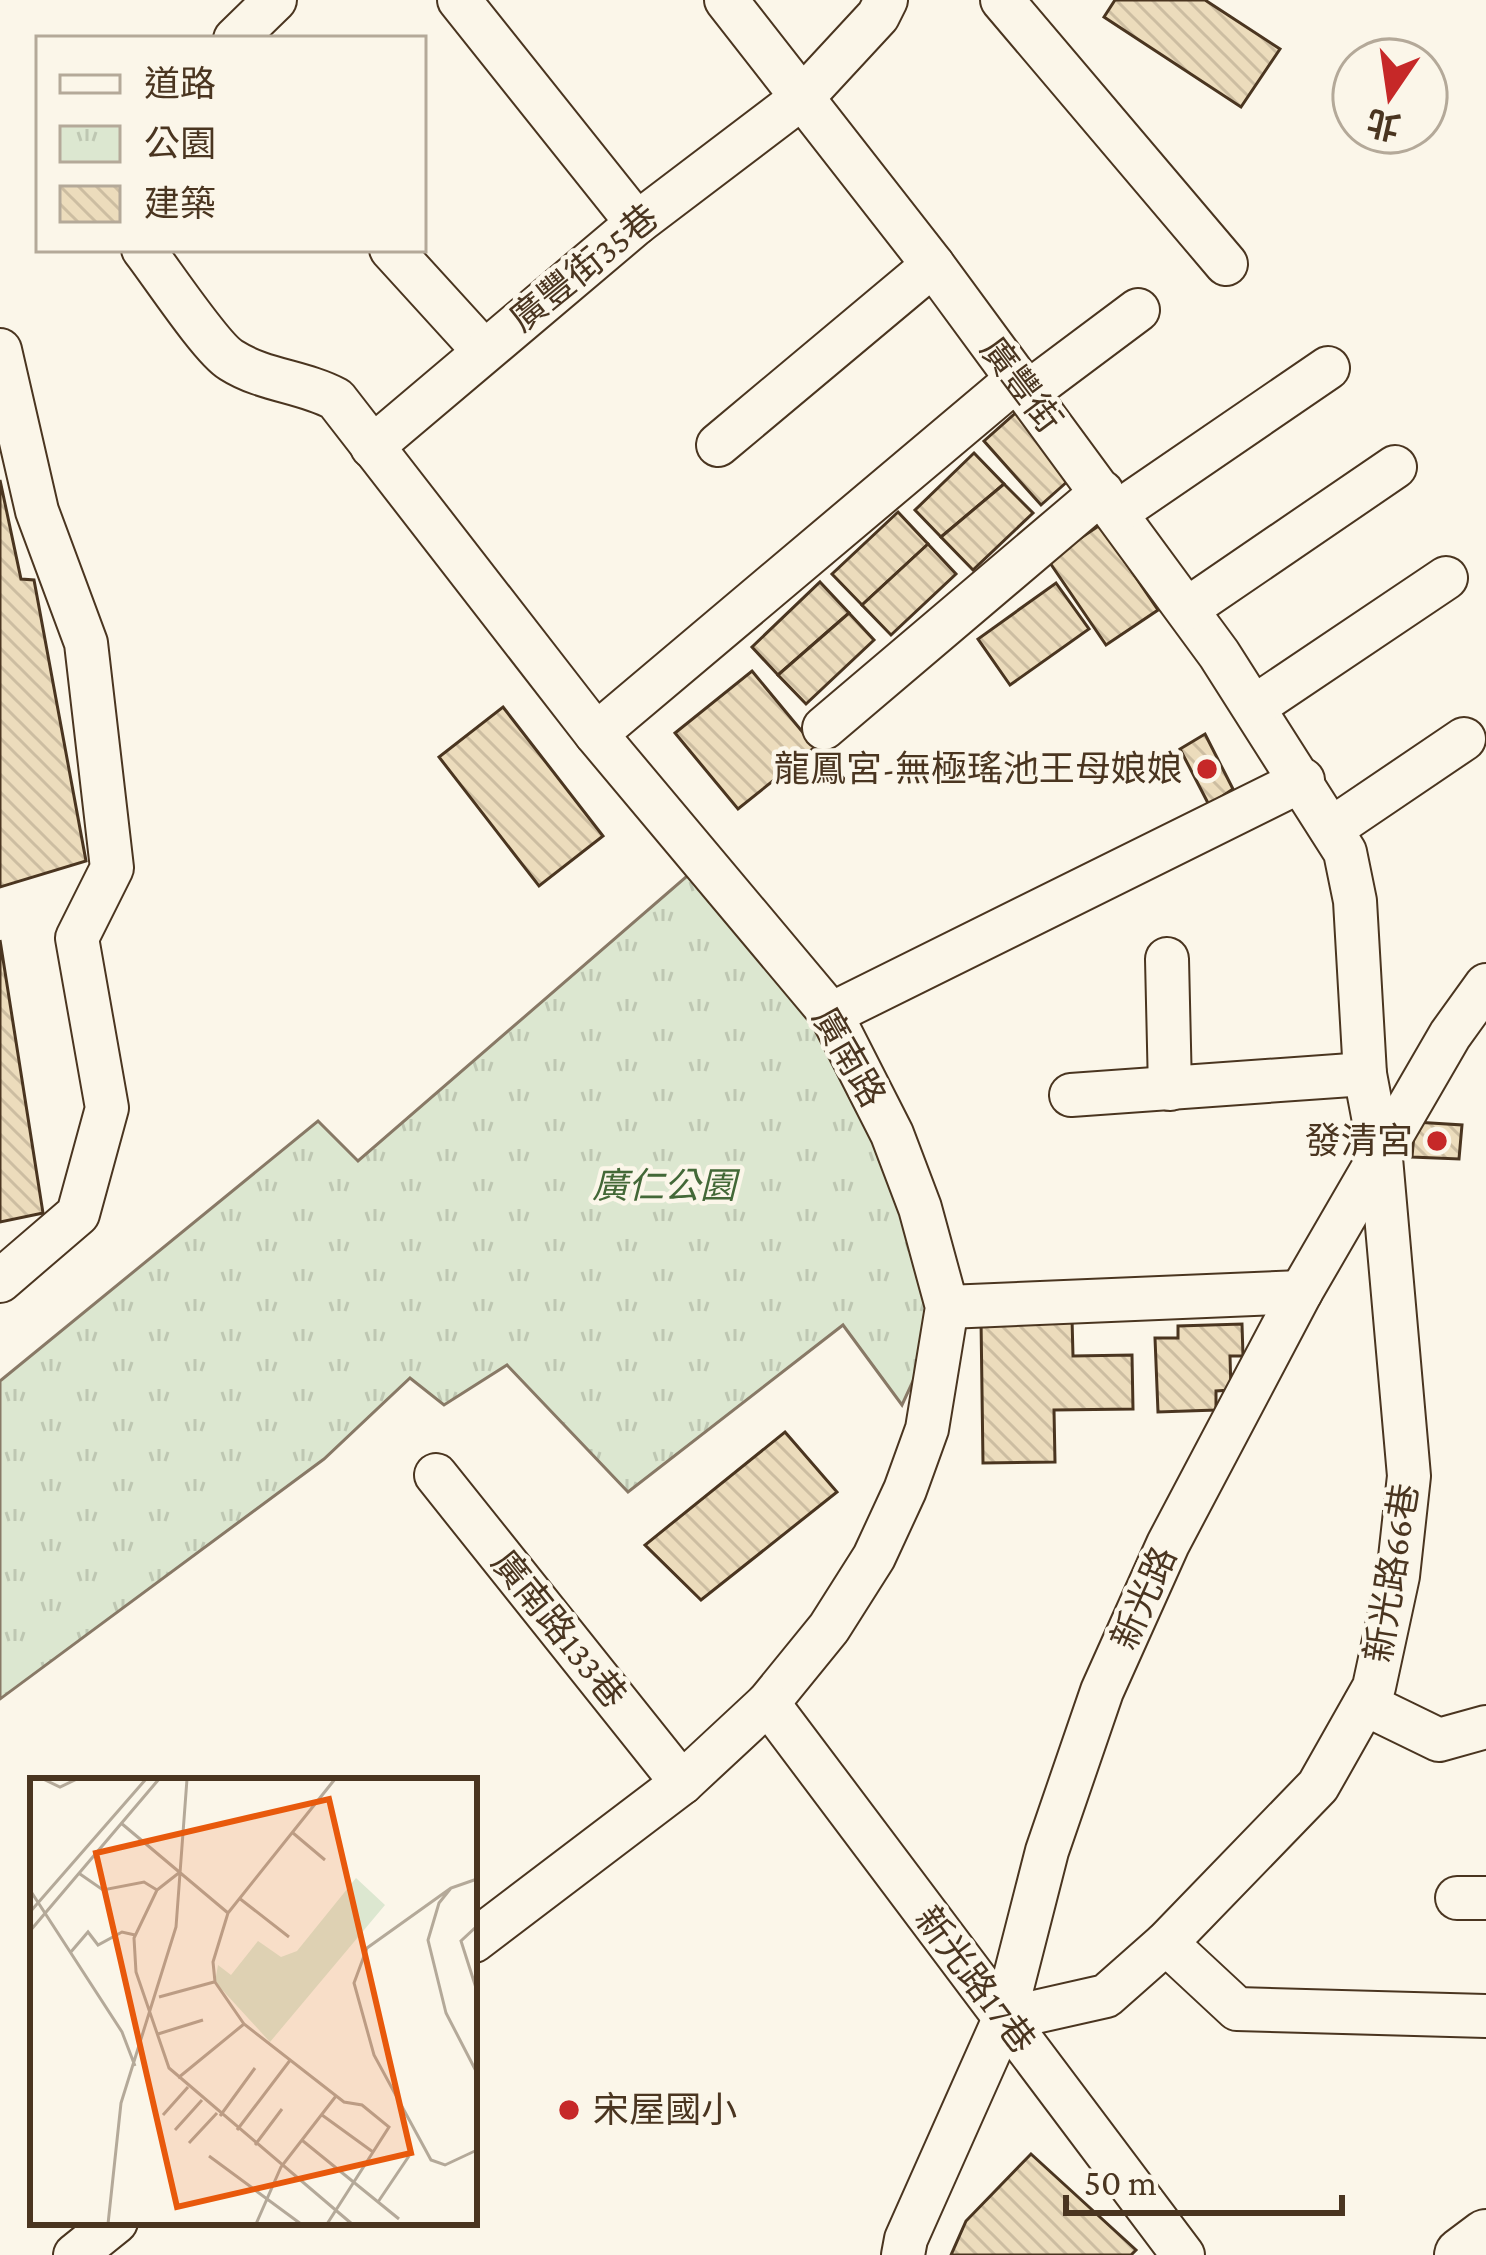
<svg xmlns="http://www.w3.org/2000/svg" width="1486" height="2255" font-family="'Crimson Pro','Noto Sans TC',serif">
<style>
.park{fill:url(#park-tufts);stroke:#887966;stroke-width:3}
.building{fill:url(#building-back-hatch);stroke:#4a3520;stroke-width:3}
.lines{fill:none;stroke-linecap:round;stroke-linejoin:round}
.minor-casing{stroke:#4a3520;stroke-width:46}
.major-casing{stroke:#4a3520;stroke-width:58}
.minor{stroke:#fbf6e9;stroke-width:42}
.major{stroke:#fbf6e9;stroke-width:54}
.poi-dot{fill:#c62828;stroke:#fbf6e9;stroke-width:4.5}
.labels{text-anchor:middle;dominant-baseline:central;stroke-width:9;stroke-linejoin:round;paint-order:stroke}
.street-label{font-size:36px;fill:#4a3520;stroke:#fbf6e9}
.poi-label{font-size:36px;fill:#4a3520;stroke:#fbf6e9;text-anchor:end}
.park-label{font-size:36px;font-style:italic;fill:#436837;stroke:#fbf6e9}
.inset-road{fill:none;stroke:#b4a999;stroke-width:3}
.view{fill:#e8590c;fill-opacity:0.15;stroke:#e8590c;stroke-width:6}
.inset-edge{fill:none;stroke:#4a3520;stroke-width:6}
</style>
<defs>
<pattern id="park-tufts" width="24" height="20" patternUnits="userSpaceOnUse" patternTransform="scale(3)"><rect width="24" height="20" fill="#dce7d0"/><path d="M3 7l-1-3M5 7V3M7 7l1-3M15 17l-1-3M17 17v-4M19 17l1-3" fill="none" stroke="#bec7b2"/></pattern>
<pattern id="building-back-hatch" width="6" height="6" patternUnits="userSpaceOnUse" patternTransform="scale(3)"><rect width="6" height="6" fill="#ecdcbc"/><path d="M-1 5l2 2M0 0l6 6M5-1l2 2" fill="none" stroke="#ccbda1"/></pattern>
</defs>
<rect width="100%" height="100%" fill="#fbf6e9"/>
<path class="park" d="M694,870L783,960L892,1134L947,1307L902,1405L843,1325L628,1492L507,1365L444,1405L410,1378L324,1459L0,1699V1381L318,1121L358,1161Z"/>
<g class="building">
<path d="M1115,0H1205L1280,49L1241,107L1104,17Z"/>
<path d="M1021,408L1078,472L1041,505L984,441Z"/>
<path d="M974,453L1004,484L941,537L915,510Z"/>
<path d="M0,480L21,579L34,580L86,861L0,887Z"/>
<path d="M1004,484L1033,513L973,570L941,537Z"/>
<path d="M898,512L928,544L862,605L832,574Z"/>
<path d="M1100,525L1158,610L1106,645L1048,560Z"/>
<path d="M928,544L956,574L891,635L862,605Z"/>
<path d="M820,582L849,613L778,675L752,647Z"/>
<path d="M1056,583L1089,629L1010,685L978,639Z"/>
<path d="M849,613L874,640L806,704L778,675Z"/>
<path d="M752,671L815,747L738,809L675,733Z"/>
<path d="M503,707L603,836L539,886L439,757Z"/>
<path d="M1205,734L1233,789L1209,805L1180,749Z"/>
<path d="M0,940L43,1213L0,1222Z"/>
<path d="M1415,1122L1462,1125L1459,1159L1412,1157Z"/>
<path d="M1072,1318L1073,1356L1132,1355L1133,1409L1054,1410L1055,1462L983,1463L981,1319Z"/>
<path d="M1242,1324L1243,1356H1230L1231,1390L1216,1391V1410L1158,1412L1155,1338H1178V1326Z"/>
<path d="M785,1432L837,1492L701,1600L645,1545Z"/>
<path d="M1031,2154L1136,2250L1131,2255H951L966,2221Z"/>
</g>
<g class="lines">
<defs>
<g id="minor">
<path d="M459,0L637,223"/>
<path d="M726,0L933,265L1219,654L1345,852L1355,901L1365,1074L1381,1158L1409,1476L1398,1576L1374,1687L1318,1786L1166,1943L1106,1996L1004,2019"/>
<path d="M1002,0L1226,264"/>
<path d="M235,39L275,0"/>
<path d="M143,249C161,272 211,348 231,360C264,381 302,381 336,399L596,734L831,1014L892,1134L920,1208L947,1307L927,1429L905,1490L874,1557L829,1628L768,1703L682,1783L474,1941"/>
<path d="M391,249L483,350"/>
<path d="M0,350L37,511L86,643L112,868L77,938L107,1108L78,1214L0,1281"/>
<path d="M1027,393L1138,310"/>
<path d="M718,445L933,265"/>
<path d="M372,447L637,223L803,97L878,16L886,0"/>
<path d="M1116,513L1328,368"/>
<path d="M1187,609L1395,467"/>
<path d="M1254,707L1446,578"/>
<path d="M824,728L1102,492"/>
<path d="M596,734L1017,379"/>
<path d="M1331,829L1464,739"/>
<path d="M1167,959L1170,1089"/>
<path d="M831,1014L1303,780"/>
<path d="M1071,1095L1365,1074"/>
<path d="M947,1307L1301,1292"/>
<path d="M436,1475L682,1783"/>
<path d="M768,1703L1183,2255"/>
<path d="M1365,1704L1439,1740L1486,1727"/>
<path d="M1457,1898H1486"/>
<path d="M1166,1943L1237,2009L1486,2016"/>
<path d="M75,2255L116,2222"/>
<path d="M903,2255L906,2239L1004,2019L1047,1851L1102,1691L1168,1544L1301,1292L1450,1035L1486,985"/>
</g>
<path id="major" d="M1462,2255L1486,2237"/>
</defs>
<use href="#minor" class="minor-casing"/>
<use href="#major" class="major-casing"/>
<use href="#minor" class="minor"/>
<use href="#major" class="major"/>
</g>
<g class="poi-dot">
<circle cx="1207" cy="769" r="12"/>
<circle cx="1437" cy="1141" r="12"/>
<circle cx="569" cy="2110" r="12"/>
</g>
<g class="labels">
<g class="street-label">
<text transform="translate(584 268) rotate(-39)">廣豐街35巷</text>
<text transform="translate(1021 385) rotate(53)">廣豐街</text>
<text transform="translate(849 1057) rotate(60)">廣南路</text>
<text transform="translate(1392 1573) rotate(-81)">新光路66巷</text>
<text transform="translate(1144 1598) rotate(-66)">新光路</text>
<text transform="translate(559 1629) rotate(51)">廣南路133巷</text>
<text transform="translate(975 1980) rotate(53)">新光路17巷</text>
</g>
<g class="poi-label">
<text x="1183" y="769">龍鳳宮-無極瑤池王母娘娘</text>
<text x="1413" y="1141">發清宮</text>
<text x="593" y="2110" text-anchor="start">宋屋國小</text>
</g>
<g class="park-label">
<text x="664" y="1186">廣仁公園</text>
</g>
</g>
<g transform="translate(30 1778)">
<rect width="447" height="447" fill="#fbf6e9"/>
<path d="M326,100L355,127L240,264L185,204L188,187L201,197L228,163L251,179L267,173Z" fill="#dce7d0"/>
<path class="inset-road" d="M13,1L30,9L47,1M91,45L198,135M263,55L295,82M150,94L127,112L104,160L106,194L139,290L322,446M50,96L73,112L114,104L127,112M447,101L421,110L409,125L398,162L416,235L447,295M421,110L337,170L324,205L344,277L401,382L415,387L447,372M0,112L92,254L105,288M209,120L259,159M0,134L116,1M447,148L431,163L447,213M0,153L129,1M40,175L58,154L68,167L92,154L105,157M129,219L184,204M128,256L173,242M148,300L214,246M133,337L158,309M292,337L343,374M190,338L225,290M145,352L172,322M207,352L261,281M273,363L369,441M159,365L187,335M225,367L252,331M179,378L271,446M348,424L379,378M78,446L91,325L146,149L157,1M226,446L251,389L306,318M297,446L359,349L332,327L314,324L214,246L185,204L183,184L198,135L305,1"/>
<path class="view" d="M299,21L381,375L147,429L66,75Z"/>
<rect width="447" height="447" class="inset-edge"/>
</g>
<rect x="36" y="36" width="390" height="216" fill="#fbf6e9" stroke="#b4a999" stroke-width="3"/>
<rect x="60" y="75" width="60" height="18" fill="#fbf6e9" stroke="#b4a999" stroke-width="3"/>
<text x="144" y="96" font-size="36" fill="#4a3520">道路</text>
<rect x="60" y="126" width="60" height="36" fill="url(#park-tufts)" stroke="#b4a999" stroke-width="3"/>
<text x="144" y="156" font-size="36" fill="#4a3520">公園</text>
<rect x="60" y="186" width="60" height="36" fill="url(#building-back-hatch)" stroke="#b4a999" stroke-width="3"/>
<text x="144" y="216" font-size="36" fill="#4a3520">建築</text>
<g transform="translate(1390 96) rotate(193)"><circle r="57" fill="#fbf6e9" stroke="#b4a999" stroke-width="3"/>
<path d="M0-9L21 45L0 30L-21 45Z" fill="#c62828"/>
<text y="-18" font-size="33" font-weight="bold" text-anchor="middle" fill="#4a3520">北</text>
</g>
<path d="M1066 2195v18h276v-18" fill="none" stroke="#4a3520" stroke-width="6"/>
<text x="1084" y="2195" font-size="36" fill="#4a3520" stroke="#fbf6e9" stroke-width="9" paint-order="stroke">50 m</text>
</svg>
